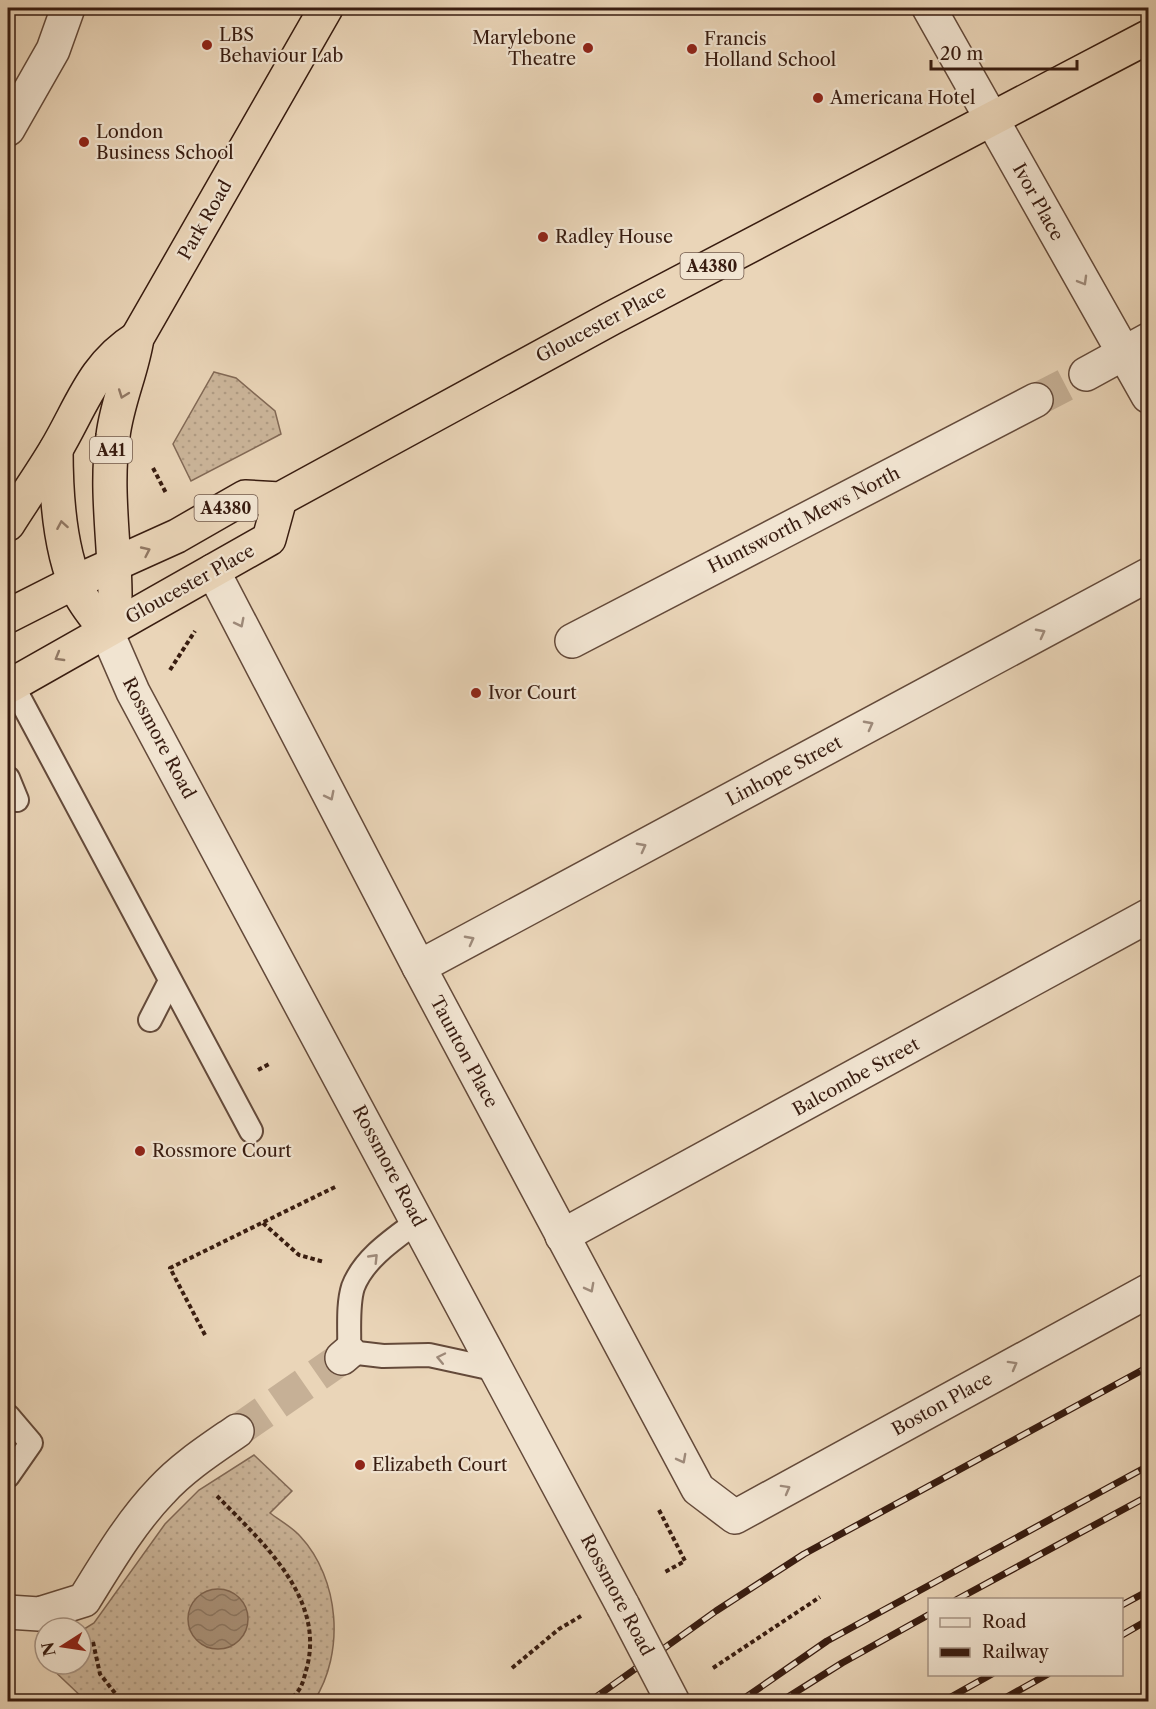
<svg xmlns="http://www.w3.org/2000/svg" width="1156" height="1709" font-family="'Libre Caslon Text',serif">
<style>
.grass{fill:url(#grass-dots);stroke:#826956;stroke-width:1.5}
.water{fill:url(#water-waves);stroke:#7e6553;stroke-width:1.5}
.lines{fill:none;stroke-linecap:round;stroke-linejoin:round}
.minor-tunnel{stroke:#c6b096;stroke-width:33;stroke-dasharray:33 16;stroke-linecap:butt}
.service-casing{stroke:#644a3a;stroke-width:26}
.minor-casing{stroke:#644a3a;stroke-width:36}
.tertiary-casing{stroke:#644a3a;stroke-width:36}
.trunk-casing{stroke:#381c10;stroke-width:36}
.path{stroke:#381c10;stroke-width:4;stroke-dasharray:4.5 3;stroke-linecap:butt}
.service{stroke:#f1e4d1;stroke-width:22}
.minor{stroke:#f1e4d1;stroke-width:33}
.tertiary{stroke:#f1e4d1;stroke-width:33}
.trunk{stroke:#ead5b8;stroke-width:33}
.rail-casing{stroke:#381c10;stroke-width:7}
.rail{stroke:#f1e4d1;stroke-width:4.5;stroke-dasharray:14;stroke-linecap:butt}
.tertiary-bridge-casing{stroke:#644a3a;stroke-width:36;stroke-linecap:butt}
.tertiary-bridge{stroke:#f1e4d1;stroke-width:33}
.oneway{stroke:#9e8a7a}
.oneway2{stroke:#917864}
.poi-dot{fill:#8f2418;stroke:#f1e4d1;stroke-width:2}
.labels{text-anchor:middle;dominant-baseline:central;stroke-width:4.5;stroke-linejoin:round;paint-order:stroke}
.shield{fill:#f1e4d1;stroke:#70584a;stroke-width:1.5}
.shield-label{font-size:16px;font-weight:bold;fill:#381c10}
.poi-label{font-size:18px;fill:#381c10;stroke:#f1e4d1;text-anchor:start}
.street-label{font-size:18px;fill:#381c10;stroke:#f1e4d1}
</style>
<defs>
<pattern id="grass-dots" width="8" height="8" patternUnits="userSpaceOnUse" patternTransform="scale(1.5)"><rect width="8" height="8" fill="#ccb69b"/><path d="M2 2h.1M6 6h.1" fill="none" stroke="#b09c84" stroke-width="1.8" stroke-linecap="round"/></pattern>
<pattern id="water-waves" width="16" height="10" patternUnits="userSpaceOnUse" patternTransform="scale(1.5)"><rect width="16" height="10" fill="#ad967f"/><path d="M0 5q4-4 8 0t8 0" fill="none" stroke="#8e7a67"/></pattern>
</defs>
<rect width="100%" height="100%" fill="#ead5b8"/>
<filter id="stains"><feTurbulence type="fractalNoise" baseFrequency=".00333" numOctaves="4"/><feColorMatrix values="0 0 0 0 .2 0 0 0 0 .09 0 0 0 0 .02 0 0 0 .5 -.17"/></filter>
<radialGradient id="worn" r=".72"><stop offset=".6" stop-color="#630" stop-opacity="0"/><stop offset="1" stop-color="#630" stop-opacity=".3"/></radialGradient>
<g class="grass">
<path d="M214,372L236,378L275,411L281,434L191,481L173,444Z"/>
<path d="M254,1455L292,1491L270,1513C279,1520 292,1527 300,1536C340,1579 345,1653 314,1701H86L47,1664H81V1631L94,1623L165,1524L199,1490Z"/>
</g>
<circle class="water" cx="218" cy="1619" r="30"/>
<g class="lines">
<g class="minor-tunnel">
<path d="M1036,400L1086,374"/>
<path d="M237,1431L342,1358"/>
</g>
<defs>
<g id="service">
<path d="M12,684L251,1131"/>
<path d="M8,778L17,800"/>
<path d="M150,1020L170,981"/>
<path d="M418,1221C395,1238 364,1258 353,1287C347,1306 350,1332 349,1352L383,1356L429,1355L498,1370"/>
<path d="M8,1416L31,1443L8,1476"/>
</g>
<g id="minor">
<path d="M929,8L1148,396"/>
<path d="M8,129L53,50L68,8"/>
<path d="M1086,374L1148,340"/>
<path d="M213,571L419,967L698,1489L735,1517L1148,1291"/>
<path d="M572,641L1036,400"/>
<path d="M419,967L1148,575"/>
<path d="M562,1236L1148,916"/>
<path d="M342,1358L349,1352"/>
<path d="M8,1612L39,1614L84,1600C107,1563 131,1522 161,1491C183,1467 211,1449 237,1431"/>
</g>
<path id="tertiary" d="M106,630L133,692L623,1606"/>
<g id="trunk">
<path d="M56,450C56,493 60,553 79,592C86,606 96,618 106,630"/>
<path d="M8,524C23,500 40,476 55,451C81,408 92,366 137,338"/>
<path d="M8,616L75,582L177,536L245,497L280,499L612,318L1148,37"/>
<path d="M106,630L112,615L115,596C115,544 105,488 113,436C117,402 132,371 137,338L326,8"/>
<path d="M8,687L269,539L280,499"/>
</g>
</defs>
<use href="#service" class="service-casing"/>
<use href="#minor" class="minor-casing"/>
<use href="#tertiary" class="tertiary-casing"/>
<use href="#trunk" class="trunk-casing"/>
<g class="path">
<path d="M153,468L166,493"/>
<path d="M170,670L195,631"/>
<path d="M258,1070L271,1063"/>
<path d="M263,1223L299,1255L324,1262"/>
<path d="M205,1335L170,1268L337,1186"/>
<path d="M217,1496C261,1541 325,1597 307,1667C302,1685 302,1690 287,1702"/>
<path d="M659,1510L685,1561L663,1573"/>
<path d="M93,1642L100,1674L122,1702"/>
<path d="M512,1668L559,1629L581,1616"/>
<path d="M713,1668L820,1597"/>
<path d="M871,1702L872,1701"/>
</g>
<use href="#service" class="service"/>
<use href="#minor" class="minor"/>
<use href="#tertiary" class="tertiary"/>
<use href="#trunk" class="trunk"/>
<defs>
<g id="rail">
<path d="M956,1600L1148,1496"/>
<path d="M1122,1605L1148,1591"/>
<path d="M1122,1635L1148,1620"/>
<path d="M589,1702L716,1611L804,1554L1148,1367"/>
<path d="M739,1702L827,1641L1148,1466"/>
<path d="M780,1702L842,1663L930,1614"/>
<path d="M942,1702L992,1674"/>
<path d="M998,1702L1048,1674"/>
</g>
</defs>
<use href="#rail" class="rail-casing"/>
<use href="#rail" class="rail"/>
<defs>
<path id="tertiary-bridge" d="M623,1606L673,1702"/>
</defs>
<use href="#tertiary-bridge" class="tertiary-bridge-casing"/>
<use href="#tertiary-bridge" class="tertiary-bridge"/>
</g>
<defs><path id="oneway-chevron" d="M-2-3.5L2.5 0L-2 3.5" fill="none" stroke-width="1.6" stroke-linecap="round" stroke-linejoin="round" transform="scale(1.5)"/></defs>
<g class="oneway">
<use href="#oneway-chevron" transform="translate(1083 281) rotate(60)"/>
<use href="#oneway-chevron" transform="translate(240 623) rotate(63)"/>
<use href="#oneway-chevron" transform="translate(1041 633) rotate(-28)"/>
<use href="#oneway-chevron" transform="translate(869 725) rotate(-28)"/>
<use href="#oneway-chevron" transform="translate(330 796) rotate(63)"/>
<use href="#oneway-chevron" transform="translate(642 847) rotate(-28)"/>
<use href="#oneway-chevron" transform="translate(470 940) rotate(-28)"/>
<use href="#oneway-chevron" transform="translate(374 1258) rotate(-46)"/>
<use href="#oneway-chevron" transform="translate(590 1288) rotate(62)"/>
<use href="#oneway-chevron" transform="translate(441 1358) rotate(-168)"/>
<use href="#oneway-chevron" transform="translate(1013 1365) rotate(-29)"/>
<use href="#oneway-chevron" transform="translate(682 1459) rotate(62)"/>
<use href="#oneway-chevron" transform="translate(786 1489) rotate(-29)"/>
</g>
<g class="oneway2">
<use href="#oneway-chevron" transform="translate(123 394) rotate(110)"/>
<use href="#oneway-chevron" transform="translate(62 525) rotate(-100)"/>
<use href="#oneway-chevron" transform="translate(146 551) rotate(-25)"/>
<use href="#oneway-chevron" transform="translate(59 657) rotate(150)"/>
</g>
<g class="poi-dot">
<circle cx="207" cy="45" r="6"/>
<circle cx="588" cy="48" r="6"/>
<circle cx="692" cy="49" r="6"/>
<circle cx="818" cy="98" r="6"/>
<circle cx="84" cy="142" r="6"/>
<circle cx="543" cy="237" r="6"/>
<circle cx="476" cy="693" r="6"/>
<circle cx="140" cy="1151" r="6"/>
<circle cx="360" cy="1465" r="6"/>
</g>
<g class="labels">
<g class="shield">
<rect x="680.5" y="253" width="63" height="26" rx="4.5"/>
<rect x="90" y="437" width="42" height="26" rx="4.5"/>
<rect x="194.5" y="495" width="63" height="26" rx="4.5"/>
</g>
<g class="shield-label">
<text x="712" y="266">A4380</text>
<text x="111" y="450">A41</text>
<text x="226" y="508">A4380</text>
</g>
<g class="poi-label">
<text x="219" y="35">LBS<tspan x="219" dy="21">Behaviour Lab</tspan></text>
<text x="576" y="38" text-anchor="end">Marylebone<tspan x="576" dy="21">Theatre</tspan></text>
<text x="704" y="39">Francis<tspan x="704" dy="21">Holland School</tspan></text>
<text x="830" y="98">Americana Hotel</text>
<text x="96" y="132">London<tspan x="96" dy="21">Business School</tspan></text>
<text x="555" y="237">Radley House</text>
<text x="488" y="693">Ivor Court</text>
<text x="152" y="1151">Rossmore Court</text>
<text x="372" y="1465">Elizabeth Court</text>
</g>
<g class="street-label">
<text transform="translate(1038 202) rotate(61)">Ivor Place</text>
<text transform="translate(205 220) rotate(-60)">Park Road</text>
<text transform="translate(601 324) rotate(-28)">Gloucester Place</text>
<text transform="translate(804 520) rotate(-27)">Huntsworth Mews North</text>
<text transform="translate(190 584) rotate(-29)">Gloucester Place</text>
<text transform="translate(159 738) rotate(62)">Rossmore Road</text>
<text transform="translate(784 771) rotate(-28)">Linhope Street</text>
<text transform="translate(464 1052) rotate(62)">Taunton Place</text>
<text transform="translate(856 1077) rotate(-29)">Balcombe Street</text>
<text transform="translate(389 1166) rotate(62)">Rossmore Road</text>
<text transform="translate(942 1404) rotate(-29)">Boston Place</text>
<text transform="translate(617 1595) rotate(62)">Rossmore Road</text>
</g>
</g>
<rect width="1156" height="1709" fill="none" stroke="#ead5b8" stroke-width="30"/>
<rect x="9" y="9" width="1138" height="1691" fill="none" stroke="#381c10" stroke-width="3"/>
<rect x="15" y="15" width="1126" height="1679" fill="none" stroke="#381c10" stroke-width="1.5"/>
<rect x="928" y="1598" width="195" height="78" fill="#f1e4d1" stroke="#a79484" stroke-width="1.5"/>
<rect x="940" y="1618" width="30" height="9" fill="#f1e4d1" stroke="#a79484" stroke-width="1.5"/>
<text x="982" y="1628" font-size="18" fill="#381c10">Road</text>
<rect x="940" y="1648" width="30" height="9" fill="#381c10" stroke="#a79484" stroke-width="1.5"/>
<text x="982" y="1658" font-size="18" fill="#381c10">Railway</text>
<g transform="translate(63 1646) rotate(258)"><circle r="28" fill="#f1e4d1" stroke="#a79484" stroke-width="1.5"/>
<path d="M0-4.5L10 22L0 15L-10 22Z" fill="#8f2418"/>
<text y="-9" font-size="16" font-weight="bold" text-anchor="middle" fill="#381c10">N</text>
</g>
<path d="M931 60v9h146v-9" fill="none" stroke="#381c10" stroke-width="3"/>
<text x="940" y="60" font-size="18" fill="#381c10" stroke="#f1e4d1" stroke-width="4.5" paint-order="stroke">20 m</text>
<rect width="100%" height="100%" filter="url(#stains)"/>
<rect width="100%" height="100%" fill="url(#worn)"/>
</svg>
